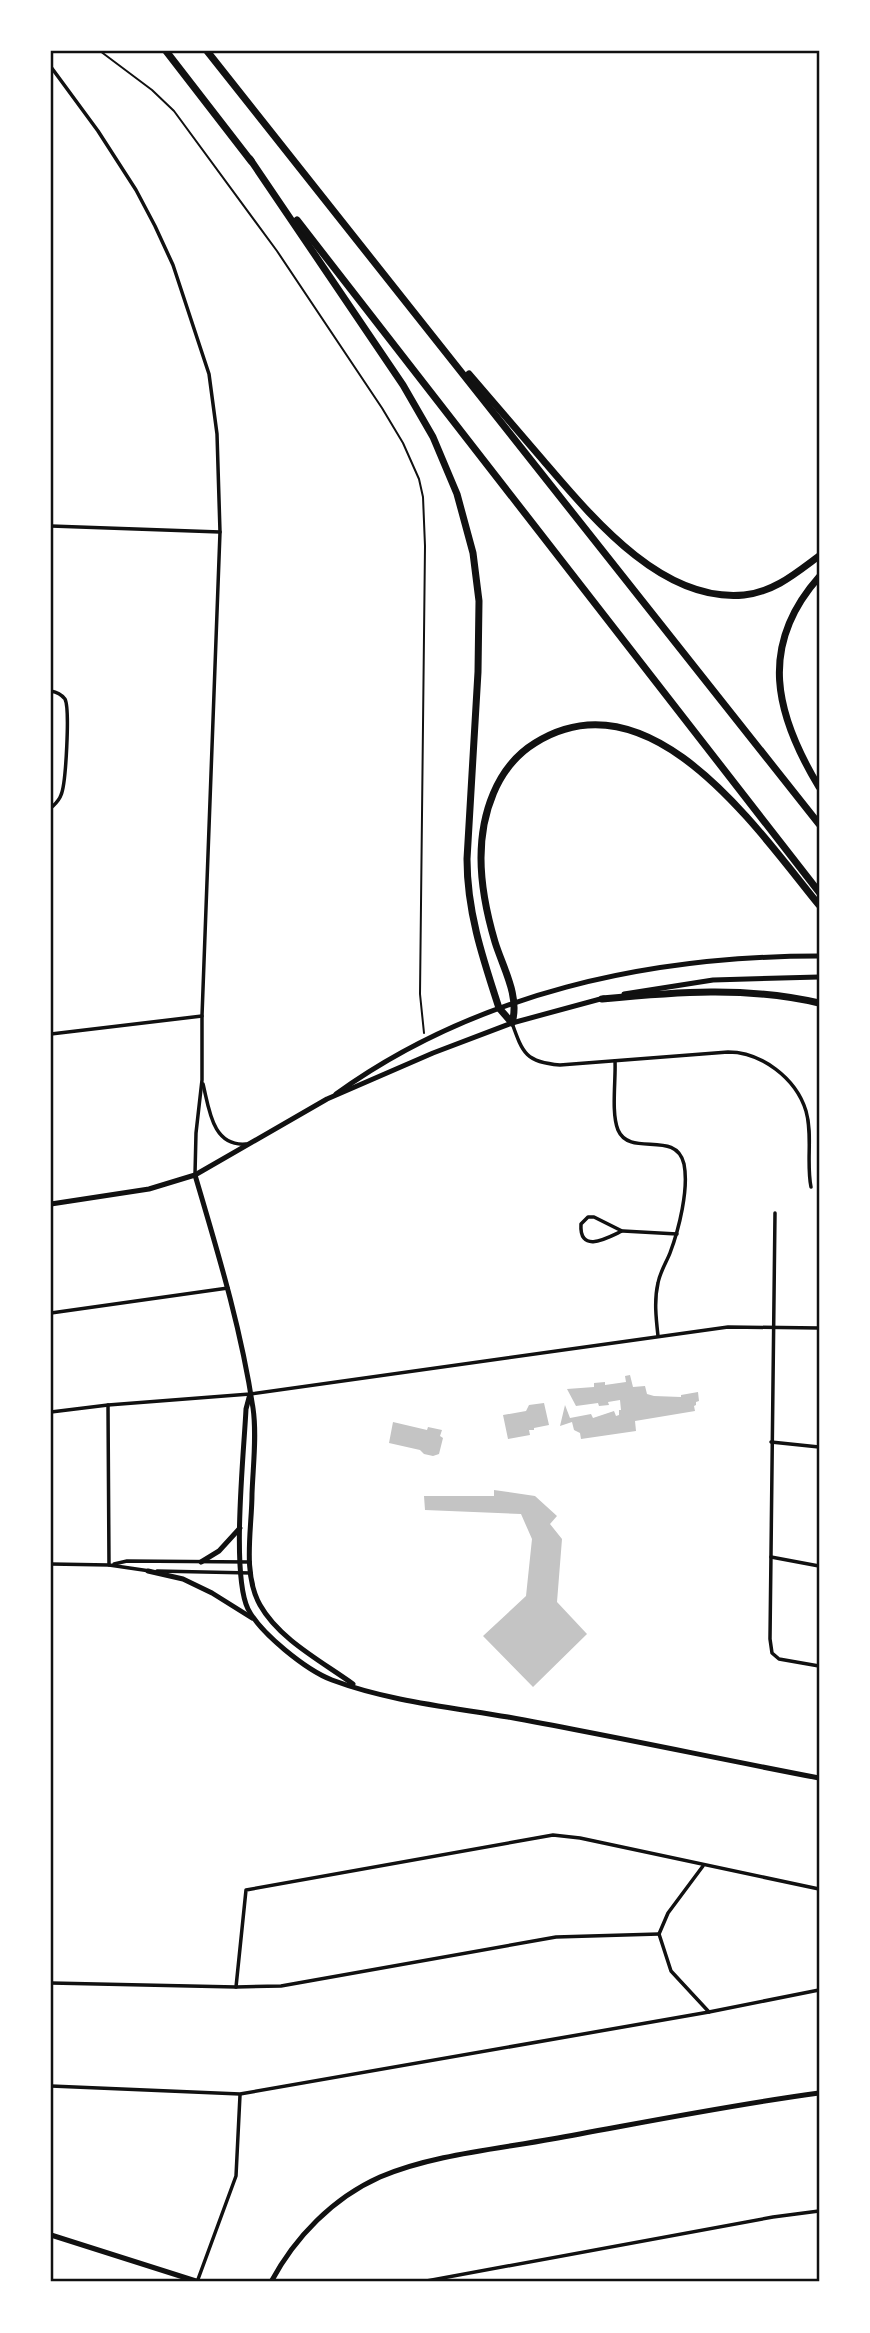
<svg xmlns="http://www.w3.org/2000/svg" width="870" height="2333" font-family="'IBM Plex Sans',sans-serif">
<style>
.building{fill:#c4c4c4}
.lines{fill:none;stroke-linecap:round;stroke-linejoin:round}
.path{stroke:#111;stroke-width:2}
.minor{stroke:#111;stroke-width:3.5}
.tertiary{stroke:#111;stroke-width:5}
.secondary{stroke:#111;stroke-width:5}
.motorway{stroke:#111;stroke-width:7}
.neatline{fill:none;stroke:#111;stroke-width:2.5}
</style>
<rect width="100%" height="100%" fill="#fff"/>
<g class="building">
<path d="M630,1375L633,1387L645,1386L647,1394L654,1396L681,1397V1395L698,1392L699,1401L696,1402V1405L694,1406L695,1411L635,1421L636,1431L581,1439L580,1433L574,1430L572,1422L560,1426L565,1405L570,1418L591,1414L593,1418L614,1411L616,1416L619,1415V1410H621L620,1400L608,1402L609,1405L599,1406L598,1403L576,1406L567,1389L594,1387V1383L605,1382V1385L626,1382L625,1376Z"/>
<path d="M544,1403L549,1425L534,1428V1430H529L530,1435L508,1439L503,1415L526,1411L529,1405Z"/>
<path d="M393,1422L427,1430L428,1427L442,1430L440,1436L443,1438L439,1454L433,1456L424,1454L420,1450L389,1443Z"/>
<path d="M494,1490L535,1496L557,1516L550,1524L562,1539L557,1602L587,1634L533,1687L483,1636L526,1596L532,1539L521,1514L425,1510L424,1496H494Z"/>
</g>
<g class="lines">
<path class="path" d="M100,51L152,90L174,111L277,251L382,408L403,443L419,479L423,497L425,546L420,994L424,1033"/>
<g class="minor">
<path d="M51,67L98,131L136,190L155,226L173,265L209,374L217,434L220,532L202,1016V1080L196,1133L195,1174"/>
<path d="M51,526L220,532"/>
<path d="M51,691C57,692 61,694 65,699C70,709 66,784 61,795C59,801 55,804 51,808"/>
<path d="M512,1023C523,1054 526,1062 560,1065L728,1052C761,1052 796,1078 806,1111C813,1135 806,1162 811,1187"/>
<path d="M51,1034L202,1016"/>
<path d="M615,1061C616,1080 611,1113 618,1130C630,1158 676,1129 684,1164C689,1189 679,1229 670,1253C666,1263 660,1272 658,1283C654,1300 656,1318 658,1336"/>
<path d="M203,1084C209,1108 212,1147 246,1144"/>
<path d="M775,1213L770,1639L772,1653L779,1659L819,1666"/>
<path d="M588,1217H594L622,1231C609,1237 579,1255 581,1224Z"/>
<path d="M623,1231L677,1234"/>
<path d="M51,1313L228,1288"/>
<path d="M108,1405L109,1565"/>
<path d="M51,1412L108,1405L250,1394L728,1327L819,1328"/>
<path d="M771,1442L819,1447"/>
<path d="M771,1557L819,1566"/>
<path d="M51,1564L109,1565L150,1571"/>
<path d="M114,1564L127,1561L250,1562"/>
<path d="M157,1571L251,1573"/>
<path d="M703,1866L668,1913L659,1934L671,1971L709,2012"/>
<path d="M51,1983L236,1987L281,1986L556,1937L659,1934"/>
<path d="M236,1987L246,1890L553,1835L580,1838L819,1889"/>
<path d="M51,2086L240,2094L709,2012L819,1990"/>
<path d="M197,2282L236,2176L240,2095"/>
<path d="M421,2282L773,2217L819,2211"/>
</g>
<g class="tertiary">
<path d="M195,1175C218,1253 241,1328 253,1408C257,1435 253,1466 252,1494C252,1528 242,1573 260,1605C279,1639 321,1661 353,1684"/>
<path d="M250,1394L246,1409C244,1452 231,1574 248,1609C260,1633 306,1670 332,1680C388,1701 449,1707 508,1717C612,1736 715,1758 819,1778"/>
<path d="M201,1562L219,1551L240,1528"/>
<path d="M148,1571L183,1579L212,1593L252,1618"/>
<path d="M51,2235L199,2282"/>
<path d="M271,2282C295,2237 333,2198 380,2177C431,2155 497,2149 552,2139C641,2123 730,2105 819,2093"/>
</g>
<g class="secondary">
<path d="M624,994L713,980L819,977"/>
<path d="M336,1094C476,993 649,956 819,956"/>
<path d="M51,1204L149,1189L195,1175L327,1099L433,1053L512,1023L604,998"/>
</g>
<g class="motorway">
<path d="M166,51L251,161"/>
<path d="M207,51L819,824"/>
<path d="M250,159L403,385L433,437L457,494L473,553L479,601L478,672L467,859C467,912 483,959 499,1008L512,1023C520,996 503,968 495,942C487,915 481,887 481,858C481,815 496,767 535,743C650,671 757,829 819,905"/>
<path d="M297,220L819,892"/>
<path d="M469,374C493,402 518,431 542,459C591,516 661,603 744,595C774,592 796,573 819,556"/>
<path d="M819,577C758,646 775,714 819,787"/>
<path d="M602,999C675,992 747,986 819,1003"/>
</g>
</g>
<rect width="870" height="2333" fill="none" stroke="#ffffff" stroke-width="105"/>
<rect x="52" y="52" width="766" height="2228" class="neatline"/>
</svg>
